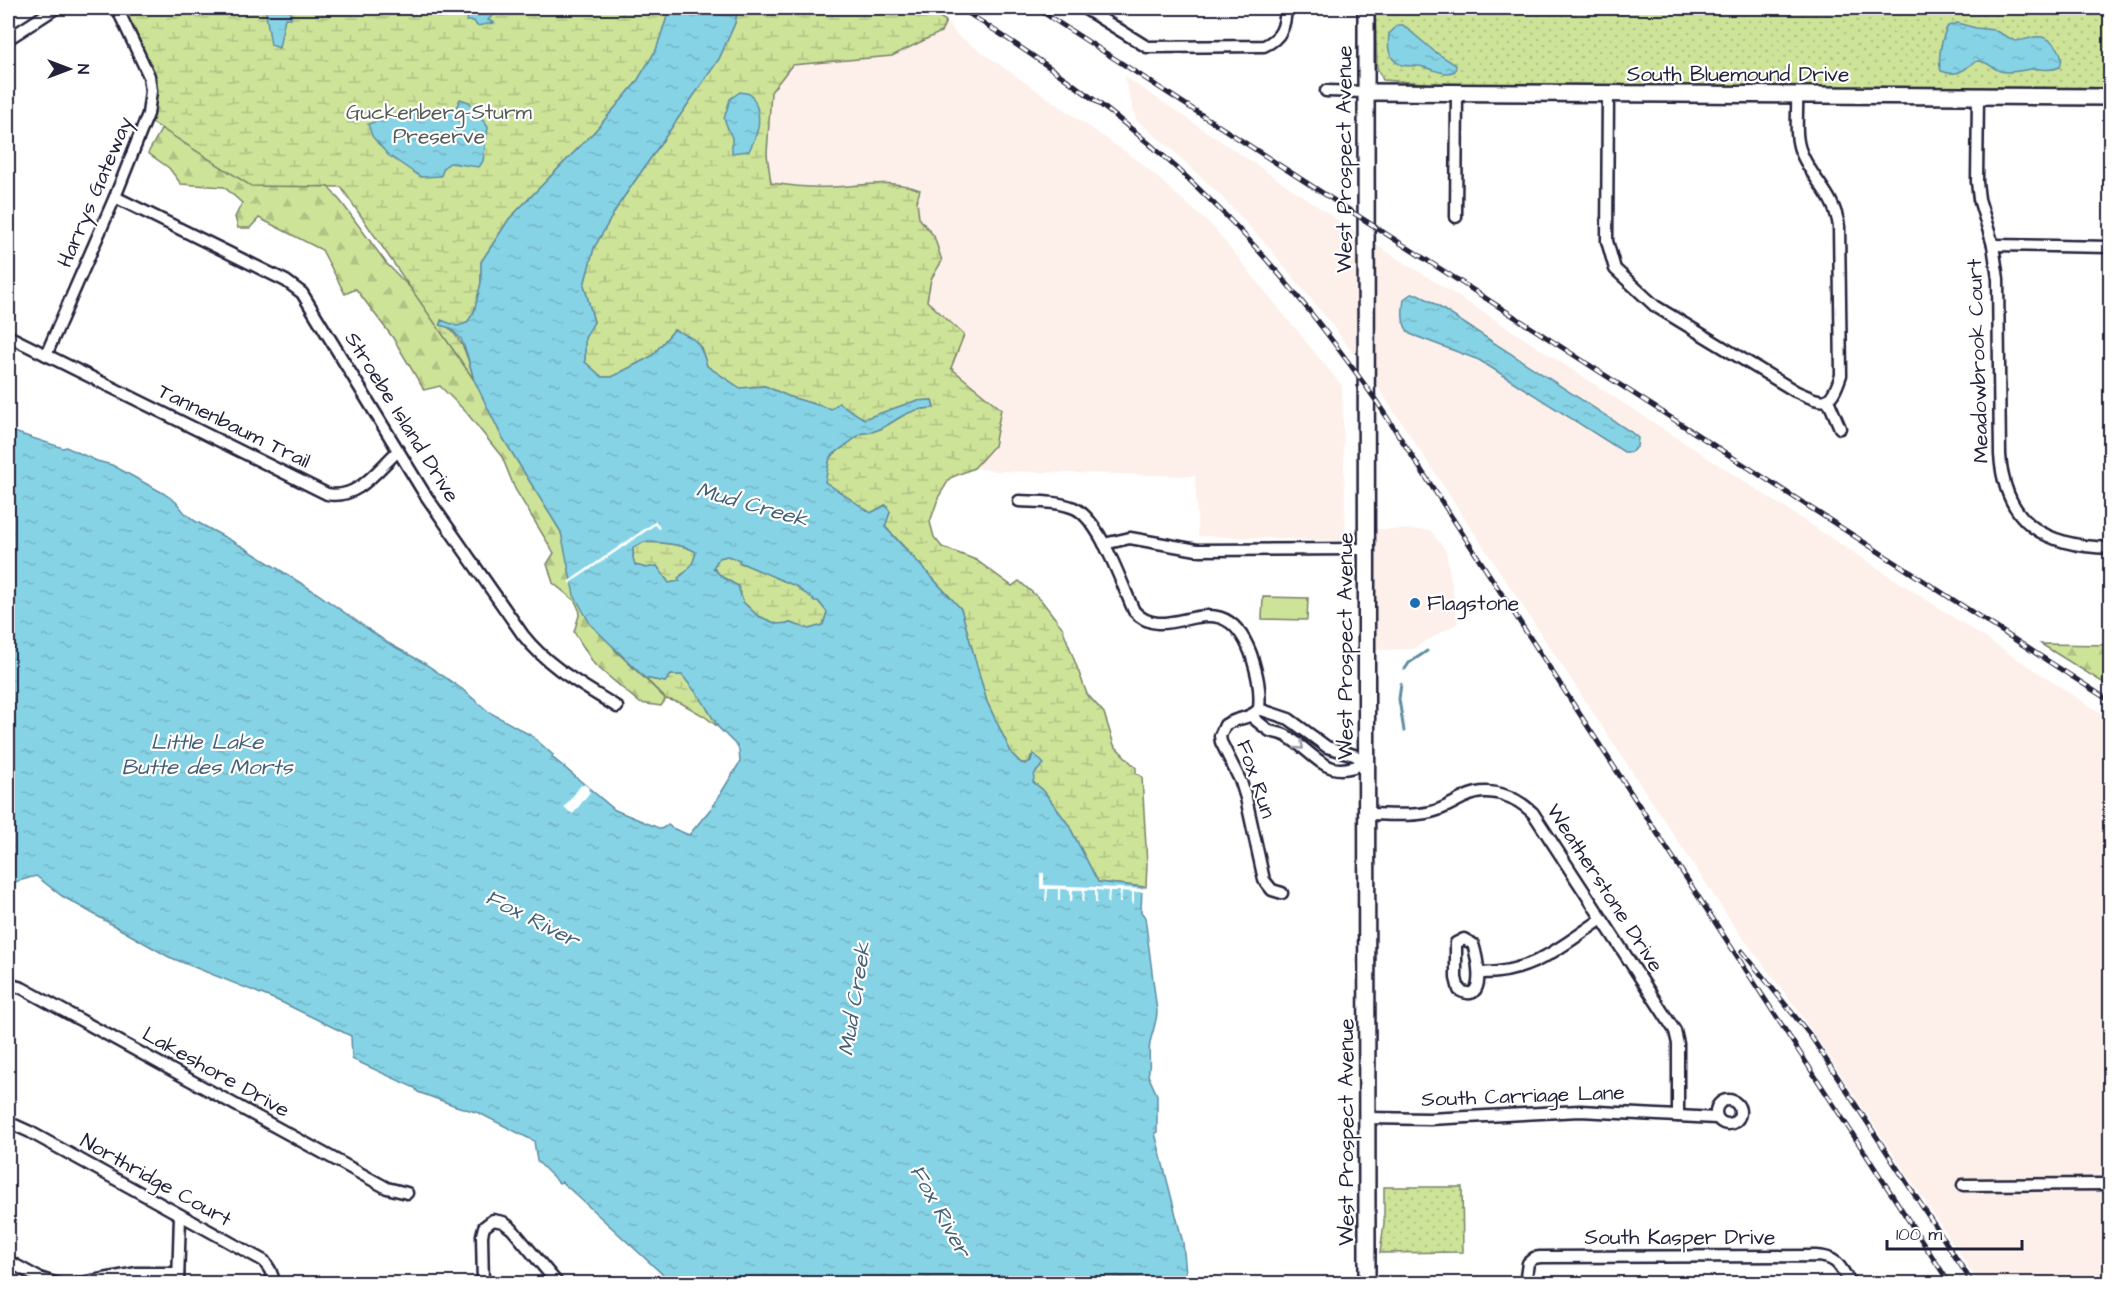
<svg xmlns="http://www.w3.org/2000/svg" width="2118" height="1291" font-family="'Architects Daughter',sans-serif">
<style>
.built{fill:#fdf0ea}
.grass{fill:url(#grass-dots);stroke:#78826a;stroke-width:1.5}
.forest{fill:url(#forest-firs);stroke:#78826a;stroke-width:1.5}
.wetland{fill:url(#wetland-marsh);stroke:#78826a;stroke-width:1.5}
.pitch{fill:#cde398;stroke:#78826a;stroke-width:1.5}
.water{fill:url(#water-ripples);stroke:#5e8ca1;stroke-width:1.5;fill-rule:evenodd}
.pier{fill:#fff}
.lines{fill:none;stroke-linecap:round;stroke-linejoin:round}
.stream{stroke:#5e8ca1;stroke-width:3}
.minor-casing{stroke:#22223b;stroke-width:15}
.secondary-casing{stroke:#22223b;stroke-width:20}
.minor{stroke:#fff;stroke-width:10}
.secondary{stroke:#fff;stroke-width:15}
.rail-casing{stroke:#22223b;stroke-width:5}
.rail{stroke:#fff;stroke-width:3;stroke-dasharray:9;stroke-linecap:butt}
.oneway{stroke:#9c9ca7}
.poi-dot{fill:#1f6fb2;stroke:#fff;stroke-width:2}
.labels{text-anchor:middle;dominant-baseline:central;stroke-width:4.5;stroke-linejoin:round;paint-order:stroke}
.street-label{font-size:21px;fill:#22223b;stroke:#fff}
.park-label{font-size:21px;fill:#555c57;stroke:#fff}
.poi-label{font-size:21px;fill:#22223b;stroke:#fff;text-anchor:start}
.water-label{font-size:22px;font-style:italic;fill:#456076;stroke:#fff}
</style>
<defs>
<pattern id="grass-dots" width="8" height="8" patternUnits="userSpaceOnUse" patternTransform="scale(1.5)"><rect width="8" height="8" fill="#cde398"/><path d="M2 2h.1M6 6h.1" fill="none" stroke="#b0c284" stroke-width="1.8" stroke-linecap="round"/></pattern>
<pattern id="forest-firs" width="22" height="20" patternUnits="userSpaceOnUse" patternTransform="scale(1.5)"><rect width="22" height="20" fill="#cde398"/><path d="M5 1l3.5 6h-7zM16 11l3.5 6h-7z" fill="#b0c284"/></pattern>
<pattern id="wetland-marsh" width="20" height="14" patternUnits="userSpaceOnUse" patternTransform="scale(1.5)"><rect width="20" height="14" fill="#cde398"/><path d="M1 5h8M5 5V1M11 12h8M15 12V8" fill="none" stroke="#b0c284"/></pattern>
<pattern id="water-ripples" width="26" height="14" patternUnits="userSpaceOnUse" patternTransform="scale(1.5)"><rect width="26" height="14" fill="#86d3e5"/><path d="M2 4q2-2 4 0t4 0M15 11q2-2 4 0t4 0" fill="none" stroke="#73b5c5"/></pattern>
</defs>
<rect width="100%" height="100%" fill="#fff"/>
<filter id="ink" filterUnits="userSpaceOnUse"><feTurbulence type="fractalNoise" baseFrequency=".0167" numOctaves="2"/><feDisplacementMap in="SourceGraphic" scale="12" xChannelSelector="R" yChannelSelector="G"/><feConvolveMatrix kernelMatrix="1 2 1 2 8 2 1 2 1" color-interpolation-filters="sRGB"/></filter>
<g filter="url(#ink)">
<g class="built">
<path d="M946,21L957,35L1140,162L1213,227L1342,386L1346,541L1198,536L1195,476L998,471L974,468L994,446L1001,409L951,368L944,317L927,301L931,279L942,261L934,236L919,219L917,200L904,184L868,183L832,187L771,184L767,154L771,92L792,64L892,56L941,32Z"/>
<path d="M1124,76L1365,238L1491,317L2110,719V1283H1979L1795,1006L1736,929L1376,384L1329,321L1264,242L1219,194L1170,148L1136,120Z"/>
<path d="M1376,529L1430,530L1446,551L1458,623L1412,649L1374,650Z"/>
</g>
<g class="grass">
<path d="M1375,8H2110V91L1804,87L1466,86L1383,80L1377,68Z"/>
<path d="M1384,1187H1462L1463,1252L1380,1253L1384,1223Z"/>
</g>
<g class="forest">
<path d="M267,115L342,203L387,264L450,328L501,435L561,532L569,562L615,650L666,699L661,706L640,703L594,664L574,632L580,612L575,601L553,583L547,564L554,553L515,489L502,457L466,412L440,386L424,390L393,338L356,289L345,294L322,250L259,218L250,228H238L235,217L242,203L224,187L181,184L169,168L148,153L162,128Z"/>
<path d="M2041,644L2110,645V687Z"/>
</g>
<g class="wetland">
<path d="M123,8H670L656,51L636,83L595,131L509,219L481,262V283L474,312L467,323L457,327L441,320C464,341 466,351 474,380L341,187L251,186L151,122C162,76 144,48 123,8Z"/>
<path d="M738,8H925L946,21L941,32L892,56L792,65L771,92L767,154L771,183C791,186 813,188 832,187C864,186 889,178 920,190L917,200L919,218L934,236L942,261L931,279L927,301L964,335L951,368L1001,409L994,446L974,468L950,478L939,496L930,522L934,537L942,547L976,560L1012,586L1019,581L1041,600L1062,627L1087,694L1104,713L1114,745L1136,768V773L1142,777L1147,864L1146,887L1098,882L1068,824L1043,790L1033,782L1034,773L1043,764L1035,755L1031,756L1029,763H1021L1012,754L987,702L961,609L885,526L890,512L885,505L871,513L825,482L830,457L862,433C880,434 894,419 910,412C919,408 925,409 934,408L932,400L915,401L864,419L839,404L831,409L790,397L765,386L740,388L707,366L701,347L674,330L652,356L612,377H602L585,362V338L594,322L584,285L594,248L619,204L719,59L735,23Z"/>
<path d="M644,542C658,542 684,544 696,552C694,562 691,570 681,575L680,581L669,583L657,566L646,568L635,565L633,558V548Z"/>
<path d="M727,556L740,560L739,562L798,587L800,590L815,599L814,600L818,601L827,612L823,625L809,629L790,623L777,624L758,616L743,602L738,586L722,577L713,567L719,558Z"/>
<path d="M671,675H682L703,700L718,727L704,716L681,703L666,699L645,678L665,682Z"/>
</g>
<path class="pitch" d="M1263,597L1308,598L1307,620L1262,619Z"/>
<g class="water">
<path d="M265,8H290L291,18H285L279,48L271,45Z"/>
<path d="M470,8H494V14L488,20L494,23L477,26L474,21H466L469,15Z"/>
<path d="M670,8H738L735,23L719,59L619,204L594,248L584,285L594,322L585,338V362L602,377H612L652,356L674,330C697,338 700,343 707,366L740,388L765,386L790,397L831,409L839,403L864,419L915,401L932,400L934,408C925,409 919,408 911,412C894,418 880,434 862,433L830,457L825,482L871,513L886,505L890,512L885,527L961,609L987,702L1012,754L1021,763L1025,764L1031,761L1033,753L1044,764L1035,773L1033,782L1043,790L1068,824L1098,882L1142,887L1141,912L1145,917L1157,1011C1157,1022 1152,1032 1150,1043C1148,1054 1151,1067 1148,1075L1157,1095V1132L1155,1133L1183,1243L1187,1283H672L562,1182L559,1183L537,1161L534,1141L479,1113L456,1106L418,1092L415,1088L352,1059L351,1036L281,1002L169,957L62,896L36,876L8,884V430L63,448L66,447L97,461L112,465L163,493L176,502L185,513L195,521L243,547L315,592L388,643L424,663L462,689L489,712L532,736L553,755L552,757L615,810L661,829L668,825L672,828L689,835L713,806L740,762L739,750L737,746L718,727L702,700L682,675H671L665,682L645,678L591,625L574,595L561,532L501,435L474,380L467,354L461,339L450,328L440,325L441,320L457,326L467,323L474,312L481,283V262L509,219L595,131L636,83L656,50ZM644,542C658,542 684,544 696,552C693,565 689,570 678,578L680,581L669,583L657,566L646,568L635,565L633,558V548ZM727,556L740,560L739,562L798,587L800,590L814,599L813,601H818L827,612L823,625L809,629L790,623L777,624L758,616L743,602L738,586L722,577L713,568L719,558Z"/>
<path d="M1957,23L1976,28L1994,30L2015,41C2022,41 2028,38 2035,37C2051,35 2066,52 2060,67C2049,72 2043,68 2033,69C2021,70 2012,74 2000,71C1993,69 1987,61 1979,61C1966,63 1964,79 1941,71C1937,60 1942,36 1948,26Z"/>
<path d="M1398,25H1403L1435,52L1456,65L1455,71C1444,77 1430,67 1418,66C1409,65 1402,68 1395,61C1387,54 1388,43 1389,34Z"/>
<path d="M740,92L751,94C763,115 760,130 749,151L732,153V138L724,119L730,99Z"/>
<path d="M460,99L469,102L488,127L483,161L479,167L450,163L444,167L441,176L421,177L388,155L372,136L368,124L423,107L433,115L442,110L456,108Z"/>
<path d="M1411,294H1418L1430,301L1631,432L1638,438L1637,447L1631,452H1624L1479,360L1410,334C1401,324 1402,312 1404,299Z"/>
</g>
<g class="pier">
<path d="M656,521L660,528L659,529L655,525L569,584V581Z"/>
<path d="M584,784L589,788L588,790L590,792L573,814L564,808L581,785L583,786Z"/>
<path d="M1040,873H1044V885L1146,889L1143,892H1134V904L1132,903V892L1122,891L1121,903H1119L1120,891H1110L1109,903H1107L1108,891L1097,890V903H1095V890H1085L1084,902H1082L1083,890H1073L1072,902H1070V890L1060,889V901H1058V889H1048L1047,901H1045L1046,889H1040Z"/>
</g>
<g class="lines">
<g class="stream">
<path d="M1405,669L1409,663L1427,651"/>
<path d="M1401,684L1399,699L1404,731"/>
</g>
<defs>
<g id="minor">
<path d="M1084,8L1147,47L1264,46C1282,38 1285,26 1286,8"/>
<path d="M8,39L56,8"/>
<path d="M1326,91L1366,92"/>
<path d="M1608,94L1607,241L1615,269L1655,306L1795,391C1824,404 1830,408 1841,375L1839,227C1835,195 1812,180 1801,152C1794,136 1798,113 1797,95"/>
<path d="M1978,96L1977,182L1979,199L1993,245L1998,279L2000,455C2005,525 2046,546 2110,548"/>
<path d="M115,197L286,281L302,293L424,493L523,635C548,667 584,686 617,707"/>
<path d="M1456,217L1457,93"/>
<path d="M1993,245L2110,247"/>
<path d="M8,336L327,494C358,500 377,470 398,451"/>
<path d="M46,355L115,197L148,114L151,91L149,76L117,8"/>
<path d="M1828,400L1840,428"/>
<path d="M1019,501C1036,502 1057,501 1074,508C1100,519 1122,585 1134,611C1168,650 1221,575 1251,654C1257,673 1261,689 1259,709C1248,720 1238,717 1225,725L1220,736L1221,742L1241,782L1246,798L1264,880L1272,890L1282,893"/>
<path d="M1104,544L1130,538L1197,550L1366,549"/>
<path d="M1259,709L1289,719L1327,747L1354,755L1366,762"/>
<path d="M1251,716C1257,721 1264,727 1270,731C1276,733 1283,733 1288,737C1318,755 1326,782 1366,762"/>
<path d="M1366,814C1388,814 1410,817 1431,812C1444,809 1454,802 1465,797C1489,785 1515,796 1533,813L1675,1031L1678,1044V1116"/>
<path d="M1464,939L1473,944C1477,956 1488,1006 1459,990L1456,978V943Z"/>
<path d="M1479,973C1532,974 1560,947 1602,919"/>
<path d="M8,984L22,988L387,1188L407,1193"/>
<circle cx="1728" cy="1112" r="12"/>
<path d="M1367,1118L1430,1119L1580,1111L1716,1118"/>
<path d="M8,1122L30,1132L264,1261L270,1270L275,1283"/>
<path d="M1963,1185L2110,1184"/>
<path d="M8,1261L39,1278L58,1284"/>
<path d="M76,1284L137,1273H178"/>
<path d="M178,1284L180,1215"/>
<path d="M483,1284L482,1235L484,1227L493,1220L503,1222L512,1229L558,1284"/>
<path d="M1525,1284L1528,1263L1534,1258L1540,1257L1816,1256C1838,1257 1840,1267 1851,1284"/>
</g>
<g id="secondary">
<path d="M1366,8L1367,1284"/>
<path d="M1366,92L2110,97"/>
</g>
</defs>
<use href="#minor" class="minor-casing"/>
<use href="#secondary" class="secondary-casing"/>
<use href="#minor" class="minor"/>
<use href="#secondary" class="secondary"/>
<defs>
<g id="rail">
<path d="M960,8C1045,62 1130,121 1202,192C1268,255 1324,327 1377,402L1950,1284"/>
<path d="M1036,8L2110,701"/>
<path d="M1742,951L1810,1035L1973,1284"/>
</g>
</defs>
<use href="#rail" class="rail-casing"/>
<use href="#rail" class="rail"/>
</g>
<defs><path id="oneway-chevron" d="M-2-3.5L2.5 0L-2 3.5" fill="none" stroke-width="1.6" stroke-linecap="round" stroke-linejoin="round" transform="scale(1.5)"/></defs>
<use class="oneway" href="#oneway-chevron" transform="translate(1300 746) rotate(41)"/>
</g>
<circle class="poi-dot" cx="1415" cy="603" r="6"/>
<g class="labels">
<g class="street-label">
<text x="1738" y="74">South Bluemound Drive</text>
<text transform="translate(1344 159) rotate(-90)">West Prospect Avenue</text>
<text transform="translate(95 192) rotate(-67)">Harrys Gateway</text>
<text transform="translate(1978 361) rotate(-92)">Meadowbrook Court</text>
<text transform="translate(402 417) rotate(58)">Stroebe Island Drive</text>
<text transform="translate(234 426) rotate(26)">Tannenbaum Trail</text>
<text transform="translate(1345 646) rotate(-90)">West Prospect Avenue</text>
<text transform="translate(1256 779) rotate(71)">Fox Run</text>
<text transform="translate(1605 888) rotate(57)">Weatherstone Drive</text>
<text transform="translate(216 1072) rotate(29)">Lakeshore Drive</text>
<text transform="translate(1523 1096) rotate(-2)">South Carriage Lane</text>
<text transform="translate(1346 1132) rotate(-90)">West Prospect Avenue</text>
<text transform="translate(156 1180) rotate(29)">Northridge Court</text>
<text x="1680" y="1237">South Kasper Drive</text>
</g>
<g class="park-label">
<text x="439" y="112">Guckenberg-Sturm<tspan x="439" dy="24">Preserve</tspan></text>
</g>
<g class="poi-label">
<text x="1427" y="603">Flagstone</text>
</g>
<g class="water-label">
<text transform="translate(752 505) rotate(16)">Mud Creek</text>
<text x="207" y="742">Little Lake<tspan x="207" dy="25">Butte des Morts</tspan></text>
<text transform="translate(532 919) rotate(27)">Fox River</text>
<text transform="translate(855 999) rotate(-81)">Mud Creek</text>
<text transform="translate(940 1211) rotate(61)">Fox River</text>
</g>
</g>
<rect width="2118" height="1291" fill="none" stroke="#fff" stroke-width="30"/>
<rect x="15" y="15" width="2088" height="1261" fill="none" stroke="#22223b" stroke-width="2" filter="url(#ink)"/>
<g transform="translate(69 69) rotate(90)" stroke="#ffffff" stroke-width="4.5" paint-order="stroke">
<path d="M0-4.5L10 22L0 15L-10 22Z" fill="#22223b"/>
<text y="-9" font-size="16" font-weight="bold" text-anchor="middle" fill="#22223b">N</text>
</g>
<path d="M1887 1240v9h135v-9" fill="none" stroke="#22223b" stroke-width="3"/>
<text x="1896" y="1240" font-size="18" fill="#22223b" stroke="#ffffff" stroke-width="4.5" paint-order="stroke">100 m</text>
</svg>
